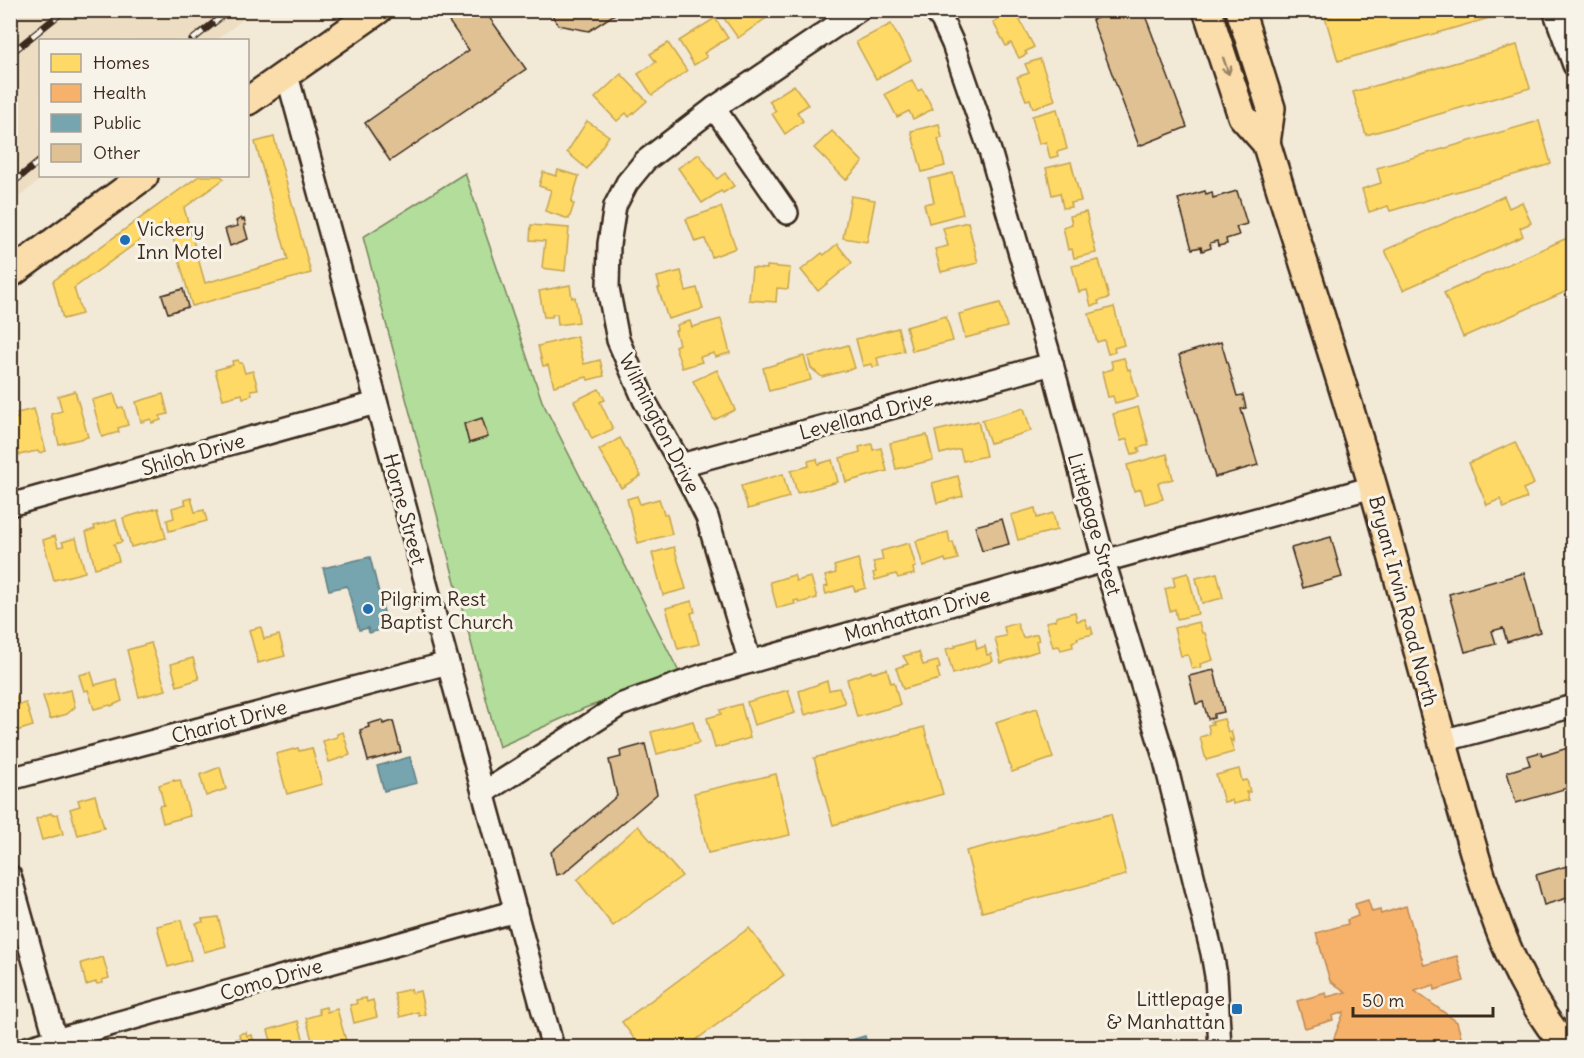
<svg xmlns="http://www.w3.org/2000/svg" width="1584" height="1058" font-family="Delius,sans-serif">
<style>
.built{fill:#ecddc3}
.green{fill:#b2dd9b;stroke:#76845c;stroke-width:1.5}
.homes{fill:#ffd966;stroke:#c4a450;stroke-width:1.5}
.health{fill:#f6b26b;stroke:#be8954;stroke-width:1.5}
.public{fill:#76a5af;stroke:#648084;stroke-width:1.5}
.building{fill:#dfc193;stroke:#3b2a1e;stroke-width:1.5}
.lines{fill:none;stroke-linecap:round;stroke-linejoin:round}
.minor-casing{stroke:#3b2a1e;stroke-width:26}
.major-casing{stroke:#3b2a1e;stroke-width:32}
.minor{stroke:#f7f3e8;stroke-width:21}
.major{stroke:#faddab;stroke-width:27}
.rail-casing{stroke:#3b2a1e;stroke-width:7}
.rail{stroke:#f7f3e8;stroke-width:4.5;stroke-dasharray:14;stroke-linecap:butt}
.oneway{stroke:#9a8464}
.poi-dot{fill:#1f6fb2;stroke:#f7f3e8;stroke-width:2}
.labels{text-anchor:middle;dominant-baseline:central;stroke-width:6;stroke-linejoin:round;paint-order:stroke}
.poi-label{font-size:20px;fill:#3b2a1e;stroke:#f7f3e8;text-anchor:start}
.street-label{font-size:20px;fill:#3b2a1e;stroke:#f7f3e8}
</style>
<rect width="100%" height="100%" fill="#f2e9d7"/>
<filter id="ink" filterUnits="userSpaceOnUse"><feTurbulence type="fractalNoise" baseFrequency=".0167" numOctaves="2"/><feDisplacementMap in="SourceGraphic" scale="12" xChannelSelector="R" yChannelSelector="G"/><feConvolveMatrix kernelMatrix="1 2 1 2 8 2 1 2 1" color-interpolation-filters="sRGB"/></filter>
<g filter="url(#ink)">
<path class="built" d="M11,10H254V11L216,40H40V176H45L11,203Z"/>
<path class="green" d="M465,173L542,401L680,674L585,708L499,747L363,237Z"/>
<g class="homes">
<path d="M733,10H770L772,14L738,38L723,17Z"/>
<path d="M1348,10H1499L1500,15L1338,61L1325,17Z"/>
<path d="M1015,11L1034,47L1025,52L1027,54L1019,58L1011,43L1006,46L993,22Z"/>
<path d="M715,18L728,38L704,53L707,57L694,65L679,41Z"/>
<path d="M891,24L911,60L876,79L856,42Z"/>
<path d="M668,43L687,71L652,95L638,74L656,62L650,54Z"/>
<path d="M1517,45L1530,88L1366,135L1353,92Z"/>
<path d="M1040,59L1055,100L1033,108L1030,99L1026,100L1017,77L1029,73L1025,64Z"/>
<path d="M621,74L647,101L629,117L626,113L617,121L595,98Z"/>
<path d="M912,80L918,91L922,89L933,109L913,119L909,111L897,117L885,94Z"/>
<path d="M794,85L808,105L797,112L803,121L785,134L772,114L776,111L769,101Z"/>
<path d="M1057,109L1067,149L1057,152L1058,156L1050,158L1046,142L1039,144L1032,116Z"/>
<path d="M587,121L609,136L587,169L567,152Z"/>
<path d="M1539,121L1551,164L1390,211L1388,206L1369,212L1362,189L1381,183L1377,168Z"/>
<path d="M939,124L942,138L938,139L945,166L922,172L911,131Z"/>
<path d="M832,131L863,162L846,180L814,148Z"/>
<path d="M274,137L311,273L192,306L168,220L74,288L82,314L63,319L53,281L199,176H221L224,179L184,208L205,283L288,260L255,142Z"/>
<path d="M699,154L717,179L725,173L734,186L723,193L721,191L702,203L678,168Z"/>
<path d="M1071,162L1081,201L1070,203L1071,207L1063,208L1060,193L1052,195L1046,168Z"/>
<path d="M558,170L579,176L571,203L574,204L569,219L545,211L551,190L539,186L543,172L556,176Z"/>
<path d="M953,173L963,214L929,223L924,204L934,202L929,179Z"/>
<path d="M851,196L875,200L867,242L843,238Z"/>
<path d="M1504,196L1509,208L1522,202L1531,223L1520,228L1523,236L1403,290L1385,250Z"/>
<path d="M721,207L736,248L712,257L705,239L695,242L686,219Z"/>
<path d="M1086,212L1096,253L1074,258L1072,249L1068,250L1063,227L1072,224L1070,216Z"/>
<path d="M968,222L978,263L941,272L935,249L948,246L943,228Z"/>
<path d="M531,225L569,228L565,271L542,268L545,241L530,240Z"/>
<path d="M1574,235V288L1463,337L1444,293Z"/>
<path d="M837,244L852,263L818,291L801,270L822,253L824,255Z"/>
<path d="M1099,260L1109,298L1098,301L1099,304L1091,306L1087,290L1079,292L1072,266Z"/>
<path d="M767,266L790,268L788,289L777,288L776,302L749,300L752,268L767,269Z"/>
<path d="M681,271L686,291L697,288L703,309L668,319L658,288H660L657,277Z"/>
<path d="M570,285L572,298L575,297L579,322L558,325L557,314L552,315V317H544L539,291Z"/>
<path d="M1000,303L1007,327L965,338L959,314Z"/>
<path d="M1114,307L1124,345L1114,348L1115,352L1108,354L1104,340L1097,342L1089,314Z"/>
<path d="M946,316L953,341L912,351L906,327Z"/>
<path d="M721,319L730,353L715,357L714,353L700,357L702,362L682,368L675,346L679,344L675,331L678,330L677,325L690,321L692,327Z"/>
<path d="M898,328L904,351L877,358L879,366L873,367L872,364L863,366L856,339Z"/>
<path d="M577,336L584,364L600,360L604,376L588,380L587,377L554,386L548,365L543,366L538,346Z"/>
<path d="M848,345L855,368L822,377L811,368L808,357Z"/>
<path d="M804,356L811,380L769,391L763,368Z"/>
<path d="M1124,358L1128,370L1130,369L1138,397L1115,403L1113,396L1108,397L1102,372L1113,369L1111,361Z"/>
<path d="M238,360L239,363H242L245,373L253,371L258,389L251,390L252,395L243,398L242,394L223,399L215,370L233,365L232,361Z"/>
<path d="M717,370L735,410L714,420L693,381Z"/>
<path d="M599,389L605,400L600,402L613,429L592,439L574,401Z"/>
<path d="M75,391L88,437L59,444L51,414L62,411L58,396Z"/>
<path d="M114,394L118,408L123,407L128,425L118,428L119,432L102,437L92,400Z"/>
<path d="M163,394L168,414L160,416L161,420L152,423L151,419L141,422L136,402Z"/>
<path d="M1138,407L1149,445L1138,448L1140,452L1132,454L1127,439L1121,441L1113,414Z"/>
<path d="M1024,408L1031,431L990,443L982,420Z"/>
<path d="M34,409L46,451L39,453L38,451L32,452L19,455L10,420L18,418L17,413Z"/>
<path d="M978,421L986,456L963,461L960,449L940,454L935,431Z"/>
<path d="M927,435L933,460L896,469L890,443Z"/>
<path d="M620,438L641,476L621,488L599,450Z"/>
<path d="M1515,442L1534,484L1523,489L1527,498L1504,508L1500,499L1487,505L1469,463Z"/>
<path d="M872,444L873,450L881,448L887,471L846,482L840,458L860,452L859,447Z"/>
<path d="M1167,454L1173,479L1158,483L1163,499L1145,504L1141,489L1134,491L1127,465Z"/>
<path d="M817,459L818,464L832,460L838,482L797,493L791,471L809,466L808,461Z"/>
<path d="M783,474L789,497L748,509L741,486Z"/>
<path d="M958,476L963,496L937,503L932,483Z"/>
<path d="M637,496L640,504L659,499L664,514H667L672,534L638,543L627,499Z"/>
<path d="M191,498L195,512L204,510L207,521L169,531L167,520L174,518L172,508L186,504L184,500Z"/>
<path d="M158,508L166,538L131,547L123,518Z"/>
<path d="M1035,508L1037,518L1053,513L1057,530L1018,540L1011,515Z"/>
<path d="M116,520L122,542L114,544L119,561L95,568L86,532L95,529L94,526Z"/>
<path d="M948,532L950,543L953,542L958,559L946,562L945,559L923,567L916,541Z"/>
<path d="M55,536L58,547L64,546L62,542L76,538L85,572L54,580L43,540Z"/>
<path d="M909,543L916,567L913,568L914,574L898,578L896,574L875,580L873,573L876,572L873,562L883,560L881,551Z"/>
<path d="M674,547L686,589L663,595L652,553Z"/>
<path d="M858,559L866,588L855,591L853,586L826,594L824,587L828,586L825,576L836,573L834,566Z"/>
<path d="M1188,573L1198,614L1177,619L1175,609L1170,611L1165,589L1175,586L1173,577Z"/>
<path d="M1217,573L1223,598L1202,603L1196,578Z"/>
<path d="M794,575L796,581L811,577L817,598L799,603L798,600L794,601L795,604L777,608L770,582Z"/>
<path d="M692,601L695,612L691,613L699,644L678,649L666,608Z"/>
<path d="M1075,612L1077,621L1085,619L1088,628L1091,627L1093,634L1077,638L1078,640L1072,642L1073,647L1061,650L1059,646L1053,647L1046,622L1056,620V617Z"/>
<path d="M1199,622L1202,633H1205L1213,660L1200,664L1201,667L1192,669L1188,655L1181,656L1174,628Z"/>
<path d="M1017,623L1023,638L1037,634L1039,640L1036,641L1038,651L1001,663L995,638L1006,636L1004,627Z"/>
<path d="M261,627L264,639L279,635L285,656L258,663L249,630Z"/>
<path d="M975,639L977,649L985,646L987,655L991,654L993,661L953,674L946,649L956,647L955,645Z"/>
<path d="M151,643L166,690L139,697L127,650Z"/>
<path d="M919,652L923,665L938,661L940,668L937,669L940,679L903,689L896,668L908,664L903,656Z"/>
<path d="M193,658L199,679L177,686L171,664Z"/>
<path d="M887,669L891,683L894,682L900,705L857,717L847,679L871,671L872,673Z"/>
<path d="M91,672L95,685L116,679L122,701L111,706L110,705L94,709L88,690L84,691L79,675Z"/>
<path d="M827,681L829,690L839,688L845,703L805,715L799,691Z"/>
<path d="M71,690L75,707L67,714L50,719L43,696Z"/>
<path d="M788,690L795,713L754,725L747,702Z"/>
<path d="M16,696L18,705L26,703L33,726L13,732L10,723V698Z"/>
<path d="M741,704L750,738L715,748L707,718L721,714L720,710Z"/>
<path d="M1037,708L1053,758L1012,772L996,722Z"/>
<path d="M1224,719L1228,732L1231,731L1234,742L1230,739L1234,752L1206,760L1200,737L1210,734L1208,725L1213,724L1211,722Z"/>
<path d="M693,721L699,743L657,754L651,732Z"/>
<path d="M924,727L943,794L833,825L814,758Z"/>
<path d="M343,732L350,755L329,762L323,741L337,737V734Z"/>
<path d="M298,748L299,751L312,748L322,784L287,794L276,754Z"/>
<path d="M220,767L226,789L206,796L200,775Z"/>
<path d="M1239,769L1242,781L1247,780L1250,792H1246L1249,800L1233,804L1232,800L1224,802L1216,775Z"/>
<path d="M776,774L790,835L708,853L694,793Z"/>
<path d="M174,780V781L180,780L190,816L163,823L159,806L164,805L159,785Z"/>
<path d="M95,795L104,828L78,835L70,809L80,806L78,800Z"/>
<path d="M51,813L52,815L58,814L63,834L42,840L36,819Z"/>
<path d="M1111,814L1126,875L982,912L966,851Z"/>
<path d="M638,826L682,876L613,926L577,880Z"/>
<path d="M218,917L226,946L204,952L196,923L203,922L202,919Z"/>
<path d="M181,920L191,960L168,967L157,926Z"/>
<path d="M749,928L784,975L685,1048H641L622,1022Z"/>
<path d="M103,957L109,978L102,980L103,983L97,984L96,982L86,985L81,963Z"/>
<path d="M411,989L412,993L420,991L425,1014L419,1016L418,1012L400,1017L394,993Z"/>
<path d="M366,998L367,1002L373,1000L377,1017L354,1023L350,1005L357,1004L356,1000Z"/>
<path d="M326,1007L327,1012L337,1009L348,1048H314L306,1018L320,1014L318,1009Z"/>
<path d="M298,1021L306,1048H273L268,1030Z"/>
<path d="M246,1032L247,1036L252,1035L255,1048H228L227,1045L232,1044L231,1040L240,1038L239,1034Z"/>
</g>
<path class="health" d="M1368,900L1372,912L1380,910L1381,914L1406,906L1424,965L1457,956L1464,981L1435,990L1434,985L1415,991L1457,1022L1464,1048H1330L1344,1012L1332,1016L1333,1020L1305,1028L1297,1001L1326,993L1327,997L1346,992L1330,981L1316,933L1348,924L1347,920L1358,916L1355,904Z"/>
<g class="public">
<path d="M370,557L388,628L369,633L368,628L359,630L347,586L329,590L323,568Z"/>
<path d="M410,757L417,783L384,791L377,766Z"/>
<path d="M865,1036L868,1048H824Z"/>
</g>
<g class="building">
<path d="M453,10H484L526,69L390,161L365,123L469,50L445,16Z"/>
<path d="M549,10H621L589,31L558,25Z"/>
<path d="M1116,10H1143L1187,127L1139,146L1092,20Z"/>
<path d="M1205,191L1206,194L1212,192L1213,198L1237,191L1247,224L1236,227L1239,235L1226,239L1227,244L1218,246L1217,241L1210,243L1211,248L1202,251L1201,247L1192,249L1178,199Z"/>
<path d="M241,218L242,220L244,219L246,225H244L248,239L230,246L225,229L238,226L236,221Z"/>
<path d="M183,289L188,307L168,313L162,295Z"/>
<path d="M1221,342L1237,396L1243,395L1246,408L1241,409L1258,465L1215,477L1179,355Z"/>
<path d="M482,418L488,437L469,443L464,424Z"/>
<path d="M1002,519L1009,544L982,551L975,526Z"/>
<path d="M1331,537L1342,577L1303,588L1291,548Z"/>
<path d="M1524,573L1540,632L1507,642L1503,628L1492,631L1496,644L1465,652L1449,594Z"/>
<path d="M1214,670L1224,712L1214,714V718L1208,719L1203,702L1196,704L1189,676Z"/>
<path d="M382,720L383,724L393,721L401,752L368,761L360,730L369,727L368,724Z"/>
<path d="M645,744L657,794L564,873L556,875L551,852L617,796L609,760L621,757L620,751Z"/>
<path d="M1574,746V786L1516,803L1507,772L1530,765L1527,756L1541,752L1542,756Z"/>
<path d="M1574,864V896L1544,905L1536,875Z"/>
</g>
<g class="lines">
<defs>
<g id="minor">
<path d="M934,10L942,20L953,44L990,151L1052,364L1104,561L1164,757L1212,953L1216,976L1220,1048"/>
<path d="M1554,10L1574,65"/>
<path d="M287,75L553,1048"/>
<path d="M714,108L787,213"/>
<path d="M681,465L1052,364"/>
<path d="M10,505L376,403"/>
<path d="M750,662L707,517L681,465L644,400L618,340L608,288L609,244L615,206L627,183L645,161L714,108L859,10"/>
<path d="M1442,741L1574,706"/>
<path d="M10,779L448,663"/>
<path d="M483,793L620,705L701,676L1104,561L1373,487"/>
<path d="M10,876L58,1048"/>
<path d="M27,1048L516,911"/>
</g>
<g id="major">
<path d="M1207,10L1242,116L1266,143L1268,149C1303,262 1340,374 1373,487C1403,591 1429,696 1459,800C1484,887 1507,977 1567,1048"/>
<path d="M1240,10L1271,108L1266,143"/>
<path d="M248,101L378,10"/>
<path d="M10,274L144,176"/>
</g>
</defs>
<use href="#minor" class="minor-casing"/>
<use href="#major" class="major-casing"/>
<use href="#minor" class="minor"/>
<use href="#major" class="major"/>
<defs>
<g id="rail">
<path d="M192,40L230,10"/>
<path d="M10,54L65,10"/>
<path d="M10,185L40,161"/>
</g>
</defs>
<use href="#rail" class="rail-casing"/>
<use href="#rail" class="rail"/>
</g>
<defs><path id="oneway-shaft" d="M-6 0H5M1.5-3L5.5 0L1.5 3" fill="none" stroke-width="1.6" stroke-linecap="round" stroke-linejoin="round" transform="scale(1.5)"/></defs>
<use class="oneway" href="#oneway-shaft" transform="translate(1226 66) rotate(71)"/>
</g>
<g class="poi-dot">
<circle cx="125" cy="240" r="6"/>
<circle cx="368" cy="609" r="6"/>
<rect x="1231" y="1003" width="12" height="12" rx="3"/>
</g>
<g class="labels">
<g class="poi-label">
<text x="137" y="228">Vickery<tspan x="137" dy="23">Inn Motel</tspan></text>
<text x="380" y="598">Pilgrim Rest<tspan x="380" dy="23">Baptist Church</tspan></text>
<text x="1225" y="998" text-anchor="end">Littlepage<tspan x="1225" dy="23">&amp; Manhattan</tspan></text>
</g>
<g class="street-label">
<text transform="translate(866 415) rotate(-15)">Levelland Drive</text>
<text transform="translate(660 423) rotate(63)">Wilmington Drive</text>
<text transform="translate(193 454) rotate(-16)">Shiloh Drive</text>
<text transform="translate(405 509) rotate(75)">Horne Street</text>
<text transform="translate(1095 524) rotate(74)">Littlepage Street</text>
<text transform="translate(1404 601) rotate(75)">Bryant Irvin Road North</text>
<text transform="translate(917 614) rotate(-16)">Manhattan Drive</text>
<text transform="translate(229 721) rotate(-15)">Chariot Drive</text>
<text transform="translate(271 979) rotate(-16)">Como Drive</text>
</g>
</g>
<rect width="1584" height="1058" fill="none" stroke="#f7f3e8" stroke-width="36"/>
<rect x="18" y="18" width="1548" height="1022" fill="none" stroke="#3b2a1e" stroke-width="2" filter="url(#ink)"/>
<rect x="39" y="39" width="210" height="138" fill="#f7f3e8" stroke="#aca397" stroke-width="1.5"/>
<rect x="51" y="54" width="30" height="18" fill="#ffd966" stroke="#aca397" stroke-width="1.5"/>
<text x="93" y="69" font-size="18" fill="#3b2a1e">Homes</text>
<rect x="51" y="84" width="30" height="18" fill="#f6b26b" stroke="#aca397" stroke-width="1.5"/>
<text x="93" y="99" font-size="18" fill="#3b2a1e">Health</text>
<rect x="51" y="114" width="30" height="18" fill="#76a5af" stroke="#aca397" stroke-width="1.5"/>
<text x="93" y="129" font-size="18" fill="#3b2a1e">Public</text>
<rect x="51" y="144" width="30" height="18" fill="#dfc193" stroke="#aca397" stroke-width="1.5"/>
<text x="93" y="159" font-size="18" fill="#3b2a1e">Other</text>
<path d="M1353 1007v9h140v-9" fill="none" stroke="#3b2a1e" stroke-width="3"/>
<text x="1362" y="1007" font-size="18" fill="#3b2a1e" stroke="#f7f3e8" stroke-width="4.5" paint-order="stroke">50 m</text>
</svg>
